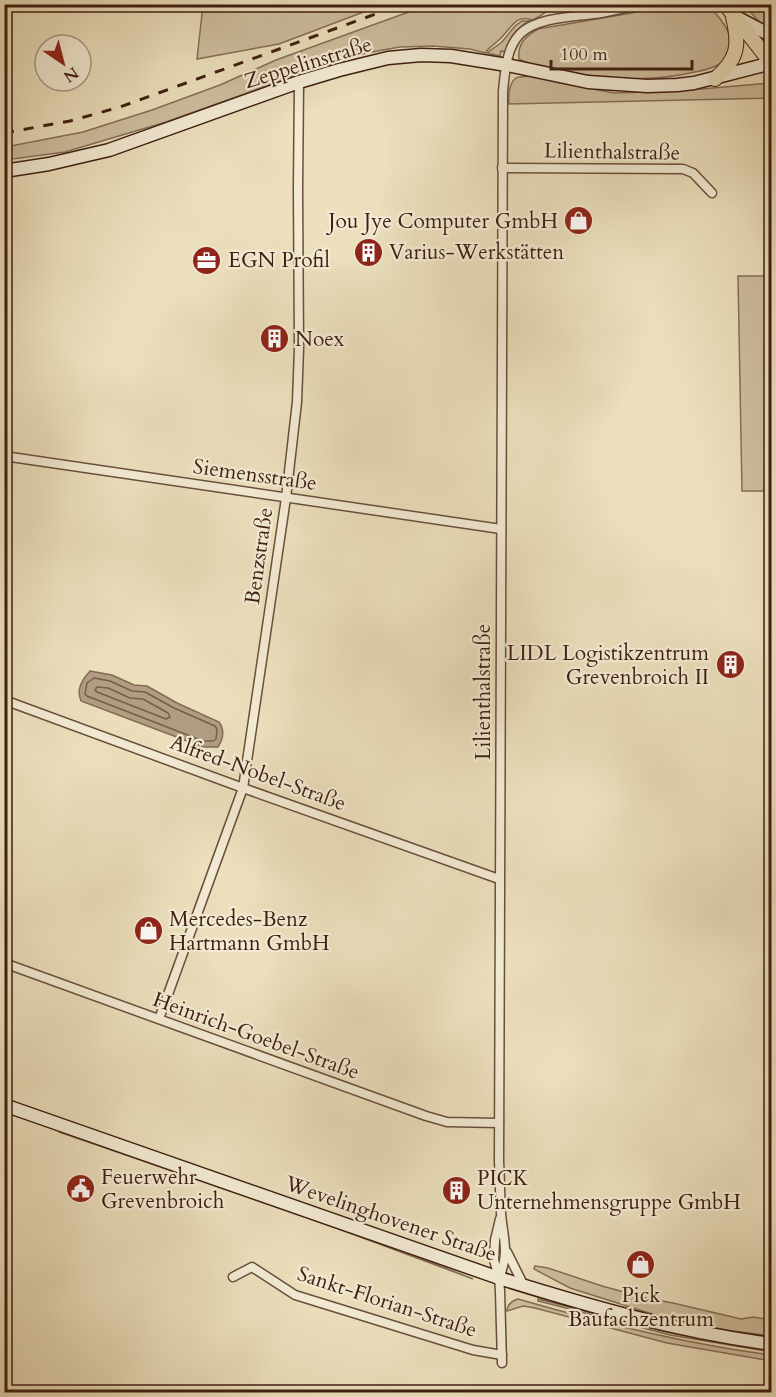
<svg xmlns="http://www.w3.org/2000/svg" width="776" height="1397" font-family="Cardo,serif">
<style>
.green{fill:#cebe9f;stroke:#866e58;stroke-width:1.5}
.water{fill:#b19d82;stroke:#836a55;stroke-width:1.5}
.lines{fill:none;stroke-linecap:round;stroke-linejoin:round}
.shore{stroke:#785e4a;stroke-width:1.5}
.street-casing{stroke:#6a4e3c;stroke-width:11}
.secondary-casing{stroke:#3f1e11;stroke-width:15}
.primary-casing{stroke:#3f1e11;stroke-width:16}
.street{stroke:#f2ead3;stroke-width:8}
.secondary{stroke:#f2ead3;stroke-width:12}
.primary{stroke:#ebdfbc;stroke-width:14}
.rail{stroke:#3f1e11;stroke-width:3;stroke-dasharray:10 10;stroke-linecap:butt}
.labels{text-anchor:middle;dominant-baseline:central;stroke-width:4.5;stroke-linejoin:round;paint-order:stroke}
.street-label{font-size:21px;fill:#3f1e11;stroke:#f2ead3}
.poi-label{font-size:21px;fill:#3f1e11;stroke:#f2ead3;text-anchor:start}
</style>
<rect width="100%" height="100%" fill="#ebdfbc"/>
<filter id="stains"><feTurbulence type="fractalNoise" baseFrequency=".00333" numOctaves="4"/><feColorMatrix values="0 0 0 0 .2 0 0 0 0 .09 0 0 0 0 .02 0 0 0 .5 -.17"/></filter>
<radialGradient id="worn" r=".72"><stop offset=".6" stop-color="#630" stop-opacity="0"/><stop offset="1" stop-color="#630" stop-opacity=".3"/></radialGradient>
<g class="green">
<path d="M660,4L708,5C717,15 730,28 731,43C732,64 711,69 695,72C652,82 607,80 563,72C548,69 532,66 519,59C517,44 526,36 538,29L632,13Z"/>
<path d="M203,5V4L382,5L279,44L197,59Z"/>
<path d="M428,5H560C549,7 542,17 532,20C516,13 510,30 500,39C495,44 489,47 485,53L470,49L433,46L400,47L366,53L322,66L166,122L65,152L5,160V147L83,132L152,110L220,85L276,60Z"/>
<path d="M744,5H771V30L763,26Z"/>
<path d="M522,21H529C515,29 511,38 505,52L501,51L500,56L487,53L502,42L515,26Z"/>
<path d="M533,76L562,83L614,93L679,91L771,83V98L509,104C508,96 509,83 516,78C521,76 528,77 533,76Z"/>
<path d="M738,276H771V491H742Z"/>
<path d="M59,1130L382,1243L473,1279L331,1226L59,1132Z"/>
<path d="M535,1266L548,1268L602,1286L646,1298L673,1303L741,1319L753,1317L771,1320V1336L726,1330L668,1319L570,1288L534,1269Z"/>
<path d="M518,1299C601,1323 686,1344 771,1355V1361L667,1343L535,1308L523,1306L507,1311C507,1304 512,1301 518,1299Z"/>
<path d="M538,1299L660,1330L706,1339L771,1349V1352L670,1335L538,1301Z"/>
</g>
<path class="water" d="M90,671L112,675L134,685L147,686L177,703L219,722C225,730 223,739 218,747H203L81,701C76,689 82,680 90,671Z"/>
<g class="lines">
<g class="shore">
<path d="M94,678L110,681L132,691L145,692L174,708L215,726L217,729L216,739L213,741H203L87,696L85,694L87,683Z"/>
<path d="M97,687L108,688L130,698L143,699L168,713L170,717L166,719L97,692L95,690Z"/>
</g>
<defs>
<g id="street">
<path d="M502,168L683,169L693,173L712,193"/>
<path d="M4,456L501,529"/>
<path d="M4,700L243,788L499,879"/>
<path d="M4,963L426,1116L447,1122L499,1123"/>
<path d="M159,1019L243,788L266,633L286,498L297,402L299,349L298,189L299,82"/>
<path d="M500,1219L495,1240L494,1260L499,1278L500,1291L502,1363"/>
<path d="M507,1252L524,1286"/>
<path d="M233,1277L252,1267L295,1295L473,1350L502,1355"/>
<path d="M499,1278C510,1252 503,1239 501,1213C500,1196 500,1179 499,1161L503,91C505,73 506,48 520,34C538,16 578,17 601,13C614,11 626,8 638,4"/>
</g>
<g id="secondary">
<path d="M736,17L772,36"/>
<path d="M4,171L49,164L109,150L299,82L339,70L388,58L421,55L451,56L507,65L588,82L647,86L677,85L694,83L772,63"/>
<path d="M4,1105L499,1278C589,1306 678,1332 772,1344"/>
</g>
<g id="primary">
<path d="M725,4L772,64"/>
<path d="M715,79C738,59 740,45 733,17"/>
</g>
</defs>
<use href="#street" class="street-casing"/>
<use href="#secondary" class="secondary-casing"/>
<use href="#primary" class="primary-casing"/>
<use href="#street" class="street"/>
<use href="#secondary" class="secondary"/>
<use href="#primary" class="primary"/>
<path class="rail" d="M4,133L70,121L120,107L403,4"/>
</g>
<defs>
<symbol id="shop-disc" viewBox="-11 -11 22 22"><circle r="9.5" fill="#8f2418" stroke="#f2ead3"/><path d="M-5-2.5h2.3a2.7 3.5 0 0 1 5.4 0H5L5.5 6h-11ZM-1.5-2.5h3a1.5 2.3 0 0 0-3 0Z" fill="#fff"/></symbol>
<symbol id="building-disc" viewBox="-11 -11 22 22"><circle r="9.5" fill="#8f2418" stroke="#f2ead3"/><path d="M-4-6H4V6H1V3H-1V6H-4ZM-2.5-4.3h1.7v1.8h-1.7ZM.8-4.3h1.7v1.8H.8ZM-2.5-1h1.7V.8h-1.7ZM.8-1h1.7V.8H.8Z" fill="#fff"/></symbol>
<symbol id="office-disc" viewBox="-11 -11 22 22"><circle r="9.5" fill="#8f2418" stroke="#f2ead3"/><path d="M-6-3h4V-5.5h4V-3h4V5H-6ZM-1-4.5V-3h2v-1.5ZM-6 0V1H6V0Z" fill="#fff"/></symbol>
<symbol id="civic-disc" viewBox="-11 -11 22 22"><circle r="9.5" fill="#8f2418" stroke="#f2ead3"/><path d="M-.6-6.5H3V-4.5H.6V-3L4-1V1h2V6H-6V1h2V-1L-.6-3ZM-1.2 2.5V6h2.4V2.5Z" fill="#fff"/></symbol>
</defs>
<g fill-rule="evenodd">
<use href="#shop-disc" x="562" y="204" width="33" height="33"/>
<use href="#building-disc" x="352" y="236" width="33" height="33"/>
<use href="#office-disc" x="190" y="244" width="33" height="33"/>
<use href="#building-disc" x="258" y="322" width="33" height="33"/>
<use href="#building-disc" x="714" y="648" width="33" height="33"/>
<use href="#shop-disc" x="132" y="914" width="33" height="33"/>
<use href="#civic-disc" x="64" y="1172" width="33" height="33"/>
<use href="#building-disc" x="440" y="1174" width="33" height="33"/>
<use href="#shop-disc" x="624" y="1248" width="33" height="33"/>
</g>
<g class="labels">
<g class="street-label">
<text transform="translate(308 63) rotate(-17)">Zeppelinstraße</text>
<text transform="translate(612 152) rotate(1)">Lilienthalstraße</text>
<text transform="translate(255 475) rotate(8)">Siemensstraße</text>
<text transform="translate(259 556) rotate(-82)">Benzstraße</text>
<text transform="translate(483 692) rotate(-90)">Lilienthalstraße</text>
<text transform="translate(258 773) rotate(20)">Alfred-Nobel-Straße</text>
<text transform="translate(256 1036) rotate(20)">Heinrich-Goebel-Straße</text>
<text transform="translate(391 1219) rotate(19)">Wevelinghovener Straße</text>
<text transform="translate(387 1302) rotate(18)">Sankt-Florian-Straße</text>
</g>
<g class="poi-label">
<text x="558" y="221" text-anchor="end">Jou Jye Computer GmbH</text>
<text x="389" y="252">Varius-Werkstätten</text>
<text x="228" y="260">EGN Profil</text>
<text x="295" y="339">Noex</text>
<text x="709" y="653" text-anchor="end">LIDL Logistikzentrum<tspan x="709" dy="24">Grevenbroich II</tspan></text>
<text x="169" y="919">Mercedes-Benz<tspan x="169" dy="24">Hartmann GmbH</tspan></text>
<text x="101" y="1177">Feuerwehr<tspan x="101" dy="24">Grevenbroich</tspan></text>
<text x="477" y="1178">PICK<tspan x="477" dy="24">Unternehmensgruppe GmbH</tspan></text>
<text x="641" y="1295" text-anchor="middle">Pick<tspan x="641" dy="24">Baufachzentrum</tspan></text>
</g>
</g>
<rect width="776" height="1397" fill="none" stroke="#ebdfbc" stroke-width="24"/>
<rect x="6" y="6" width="764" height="1385" fill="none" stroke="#3f1e11" stroke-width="3"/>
<rect x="12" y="12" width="752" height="1373" fill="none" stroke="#3f1e11" stroke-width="1.5"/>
<g transform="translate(63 63) rotate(145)"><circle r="28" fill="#f2ead3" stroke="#aa9885" stroke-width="1.5"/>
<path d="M0-4.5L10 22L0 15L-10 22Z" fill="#8f2418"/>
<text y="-9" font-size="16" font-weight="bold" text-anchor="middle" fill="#3f1e11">N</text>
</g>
<path d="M551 60v9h141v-9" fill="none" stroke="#3f1e11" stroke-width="3"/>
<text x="560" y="60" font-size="18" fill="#3f1e11" stroke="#f2ead3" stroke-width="4.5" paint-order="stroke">100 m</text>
<rect width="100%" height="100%" filter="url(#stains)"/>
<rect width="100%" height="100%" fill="url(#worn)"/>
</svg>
